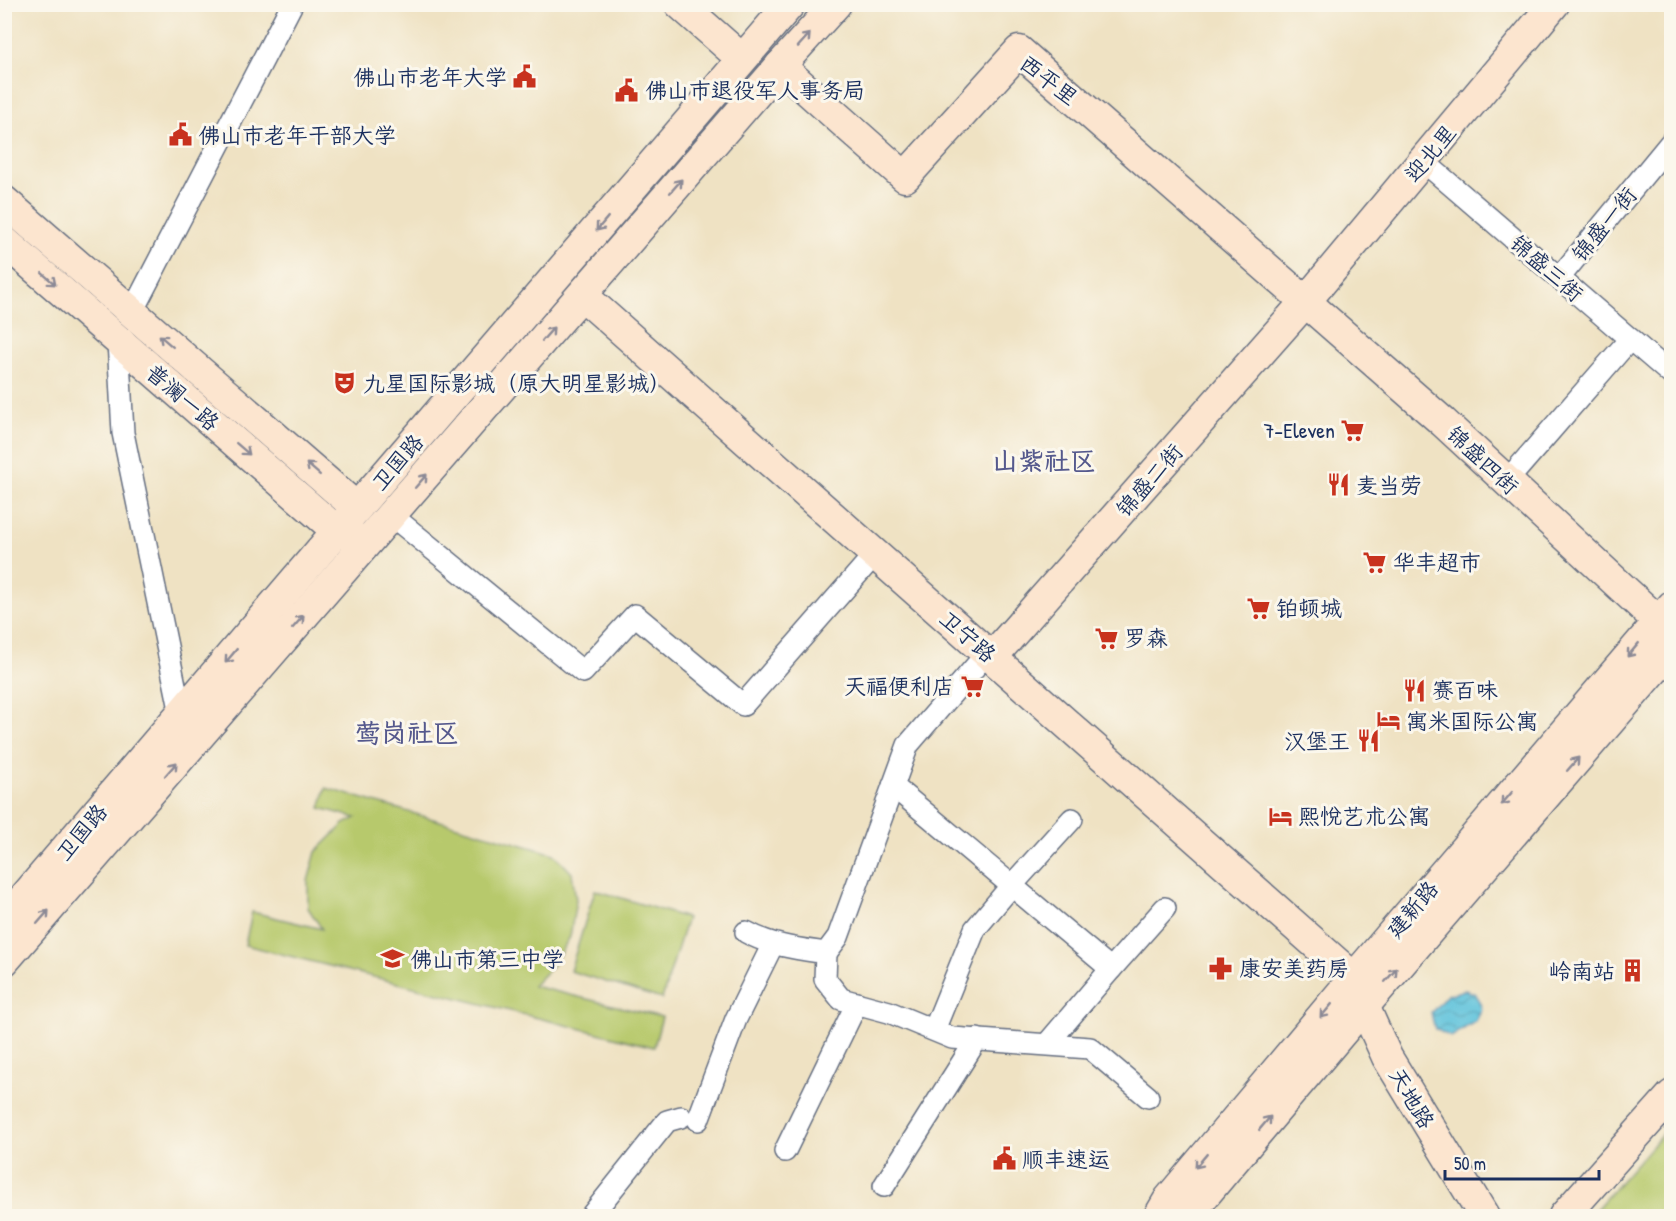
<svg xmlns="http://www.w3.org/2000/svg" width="1676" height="1221" font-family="'Patrick Hand','LXGW WenKai TC',sans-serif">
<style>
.green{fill:#b7c96c;stroke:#697c65;stroke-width:1.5}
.water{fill:url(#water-waves);stroke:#3c789c;stroke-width:1.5}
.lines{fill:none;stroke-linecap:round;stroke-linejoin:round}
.street-casing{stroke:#656e81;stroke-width:24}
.secondary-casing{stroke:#656e81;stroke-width:33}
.street{stroke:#fff;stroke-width:21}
.secondary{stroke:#fce5cf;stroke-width:30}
.oneway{stroke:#8c8a96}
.labels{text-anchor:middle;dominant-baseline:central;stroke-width:6;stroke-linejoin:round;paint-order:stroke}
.poi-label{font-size:22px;fill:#1b2f5e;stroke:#fbf7ec;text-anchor:start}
.street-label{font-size:22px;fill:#1b2f5e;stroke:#fbf7ec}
.quarter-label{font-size:26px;font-weight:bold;fill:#55598d;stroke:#fbf7ec}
</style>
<defs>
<pattern id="water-waves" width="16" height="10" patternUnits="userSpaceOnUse" patternTransform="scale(1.5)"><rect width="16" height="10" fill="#5dc2db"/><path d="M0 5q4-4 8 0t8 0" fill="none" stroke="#4c9eb5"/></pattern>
</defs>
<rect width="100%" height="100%" fill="#fbf7ec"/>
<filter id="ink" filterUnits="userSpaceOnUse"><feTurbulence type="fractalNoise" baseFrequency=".0167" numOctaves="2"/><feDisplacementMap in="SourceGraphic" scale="12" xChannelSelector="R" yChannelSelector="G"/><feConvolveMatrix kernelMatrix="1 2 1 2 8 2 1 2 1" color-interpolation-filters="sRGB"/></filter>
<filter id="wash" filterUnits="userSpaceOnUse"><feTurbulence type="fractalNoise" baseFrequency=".008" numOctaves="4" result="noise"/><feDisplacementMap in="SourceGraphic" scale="24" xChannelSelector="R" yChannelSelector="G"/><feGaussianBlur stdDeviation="1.35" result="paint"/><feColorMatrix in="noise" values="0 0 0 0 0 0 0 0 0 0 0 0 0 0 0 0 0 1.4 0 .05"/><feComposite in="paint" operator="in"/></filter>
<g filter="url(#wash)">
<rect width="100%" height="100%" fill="#efe2c3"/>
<g class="green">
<path d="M326,788L554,854L572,873L576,900L570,937L552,966L533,986L662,1017L654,1047L245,945L252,912L322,929L308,908V881L316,852L344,824L356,818L320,808Z"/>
<path d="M595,890L687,918L662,999L570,971Z"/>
<path d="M1671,1124V1216H1590Z"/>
</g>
<path class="water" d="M1465,990L1476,994L1482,1009L1476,1021L1451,1037L1435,1029L1431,1013L1447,995Z"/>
</g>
<g filter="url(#ink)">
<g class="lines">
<defs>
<g id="street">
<path d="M1423,161L1672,375"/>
<path d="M1559,278L1672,141"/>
<path d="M132,312L292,4"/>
<path d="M118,340L123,433L181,714"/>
<path d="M1506,482L1630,339"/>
<path d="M391,515L583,672L635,615L743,705L875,554"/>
<path d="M893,786L1111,969L1047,1044"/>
<path d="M746,932C771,946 799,949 826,953L838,937L908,745L987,653"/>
<path d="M826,953L825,979L841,999L889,1012L952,1038L1090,1048L1148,1097"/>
<path d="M1111,969L1165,908"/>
<path d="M934,1030L975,929L1012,885L1072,819"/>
<path d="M698,1120L736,1019L773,944"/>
<path d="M785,1151L857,1003"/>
<path d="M884,1186L977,1039"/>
<path d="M591,1216L667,1121L681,1117"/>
</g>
<g id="secondary">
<path d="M680,4L742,59"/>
<path d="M780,66L905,177L1019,51L1443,422L1658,621"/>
<path d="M4,201L357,508"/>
<path d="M4,241L337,531L354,537"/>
<path d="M582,295L1354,978"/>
<path d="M992,657L1305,302L1554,4"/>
<path d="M4,921L337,531L790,4"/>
<path d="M4,961L780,66L836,4"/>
<path d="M1364,1006L1387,1057L1484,1216"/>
<path d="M1159,1216L1169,1199L1354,978L1672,606"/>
<path d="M1187,1216L1364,1006L1672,649"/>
<path d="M1564,1216L1672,1095"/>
</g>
</defs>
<use href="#street" class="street-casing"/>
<use href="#secondary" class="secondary-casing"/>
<use href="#street" class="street"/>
<use href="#secondary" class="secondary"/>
</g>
<defs><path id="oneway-shaft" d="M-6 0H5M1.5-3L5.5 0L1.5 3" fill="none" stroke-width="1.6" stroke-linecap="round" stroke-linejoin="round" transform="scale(1.5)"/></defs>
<g class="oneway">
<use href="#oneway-shaft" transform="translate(804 40) rotate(-48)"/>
<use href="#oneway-shaft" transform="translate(676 186) rotate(-49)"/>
<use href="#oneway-shaft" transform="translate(602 224) rotate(130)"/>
<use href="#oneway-shaft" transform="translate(49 279) rotate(41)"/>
<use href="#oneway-shaft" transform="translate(548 334) rotate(-49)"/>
<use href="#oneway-shaft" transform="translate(166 341) rotate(-139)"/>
<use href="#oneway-shaft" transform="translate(243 449) rotate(41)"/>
<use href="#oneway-shaft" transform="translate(313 469) rotate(-139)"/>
<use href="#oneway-shaft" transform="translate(421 481) rotate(-49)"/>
<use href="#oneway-shaft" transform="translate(298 622) rotate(-49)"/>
<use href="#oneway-shaft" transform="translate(1633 650) rotate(130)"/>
<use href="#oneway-shaft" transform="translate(231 656) rotate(130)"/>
<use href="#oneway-shaft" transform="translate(1573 764) rotate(-49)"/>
<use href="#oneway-shaft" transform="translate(171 769) rotate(-49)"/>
<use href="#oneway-shaft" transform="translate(1507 798) rotate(130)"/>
<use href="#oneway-shaft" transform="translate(43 917) rotate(-49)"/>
<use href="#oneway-shaft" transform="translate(1391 975) rotate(-49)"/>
<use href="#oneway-shaft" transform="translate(1326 1011) rotate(130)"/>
<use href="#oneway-shaft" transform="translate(1265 1123) rotate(-50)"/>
<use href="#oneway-shaft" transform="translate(1201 1161) rotate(130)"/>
</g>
</g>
<defs>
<symbol id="civic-bare" viewBox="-9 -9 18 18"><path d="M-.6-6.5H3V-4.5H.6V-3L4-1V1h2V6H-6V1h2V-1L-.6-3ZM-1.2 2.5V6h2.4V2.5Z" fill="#c8321e" stroke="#fbf7ec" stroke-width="2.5" paint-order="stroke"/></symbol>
<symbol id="theatre-bare" viewBox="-9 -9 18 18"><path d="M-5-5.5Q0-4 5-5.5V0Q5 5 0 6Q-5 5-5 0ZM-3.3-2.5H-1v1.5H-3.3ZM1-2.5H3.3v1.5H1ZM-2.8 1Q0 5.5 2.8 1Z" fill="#c8321e" stroke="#fbf7ec" stroke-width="2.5" paint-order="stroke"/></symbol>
<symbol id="supermarket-bare" viewBox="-9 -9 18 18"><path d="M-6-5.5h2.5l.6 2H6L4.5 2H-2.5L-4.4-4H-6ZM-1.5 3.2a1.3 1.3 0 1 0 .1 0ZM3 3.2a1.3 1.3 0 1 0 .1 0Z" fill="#c8321e" stroke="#fbf7ec" stroke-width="2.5" paint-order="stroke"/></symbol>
<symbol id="restaurant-bare" viewBox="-9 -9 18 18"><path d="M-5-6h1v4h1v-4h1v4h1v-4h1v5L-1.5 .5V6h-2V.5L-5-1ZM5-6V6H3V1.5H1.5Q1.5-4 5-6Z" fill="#c8321e" stroke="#fbf7ec" stroke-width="2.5" paint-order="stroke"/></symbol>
<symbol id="hotel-bare" viewBox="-9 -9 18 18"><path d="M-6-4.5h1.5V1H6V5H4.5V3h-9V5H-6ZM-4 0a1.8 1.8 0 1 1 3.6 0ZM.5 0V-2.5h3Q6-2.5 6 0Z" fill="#c8321e" stroke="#fbf7ec" stroke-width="2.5" paint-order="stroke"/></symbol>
<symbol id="school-bare" viewBox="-9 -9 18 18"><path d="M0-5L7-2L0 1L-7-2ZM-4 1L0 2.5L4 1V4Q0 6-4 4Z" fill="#c8321e" stroke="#fbf7ec" stroke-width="2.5" paint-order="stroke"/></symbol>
<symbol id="pharmacy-bare" viewBox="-9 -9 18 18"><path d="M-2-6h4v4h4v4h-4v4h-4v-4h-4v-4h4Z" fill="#c8321e" stroke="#fbf7ec" stroke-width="2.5" paint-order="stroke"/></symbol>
<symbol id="building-bare" viewBox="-9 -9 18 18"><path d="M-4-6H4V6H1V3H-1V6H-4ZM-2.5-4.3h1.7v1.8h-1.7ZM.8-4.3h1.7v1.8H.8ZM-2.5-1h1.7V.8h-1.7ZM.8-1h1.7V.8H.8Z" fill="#c8321e" stroke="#fbf7ec" stroke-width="2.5" paint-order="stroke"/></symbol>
</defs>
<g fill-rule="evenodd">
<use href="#civic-bare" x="508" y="60" width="33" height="33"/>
<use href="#civic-bare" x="610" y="74" width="33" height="33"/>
<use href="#civic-bare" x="164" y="118" width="33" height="33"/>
<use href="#theatre-bare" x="328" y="366" width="33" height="33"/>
<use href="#supermarket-bare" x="1336" y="414" width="33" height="33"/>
<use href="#restaurant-bare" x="1322" y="468" width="33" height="33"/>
<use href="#supermarket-bare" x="1358" y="546" width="33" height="33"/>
<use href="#supermarket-bare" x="1242" y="592" width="33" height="33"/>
<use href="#supermarket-bare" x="1090" y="622" width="33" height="33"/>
<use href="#supermarket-bare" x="956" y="670" width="33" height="33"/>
<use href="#restaurant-bare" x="1398" y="674" width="33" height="33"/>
<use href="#hotel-bare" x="1372" y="704" width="33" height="33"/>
<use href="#restaurant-bare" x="1352" y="724" width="33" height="33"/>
<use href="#hotel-bare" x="1264" y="800" width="33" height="33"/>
<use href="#school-bare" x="376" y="942" width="33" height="33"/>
<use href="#pharmacy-bare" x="1204" y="952" width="33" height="33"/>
<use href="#building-bare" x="1616" y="954" width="33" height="33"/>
<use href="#civic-bare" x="988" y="1142" width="33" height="33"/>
</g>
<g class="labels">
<g class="poi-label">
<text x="507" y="77" text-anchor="end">佛山市老年大学</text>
<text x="645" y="90">佛山市退役军人事务局</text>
<text x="198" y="135">佛山市老年干部大学</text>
<text x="363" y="383">九星国际影城（原大明星影城）</text>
<text x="1335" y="430" text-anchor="end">7-Eleven</text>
<text x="1356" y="485">麦当劳</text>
<text x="1393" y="562">华丰超市</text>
<text x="1276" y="608">铂顿城</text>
<text x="1124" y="638">罗森</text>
<text x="954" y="686" text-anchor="end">天福便利店</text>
<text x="1432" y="690">赛百味</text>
<text x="1406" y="721">寓米国际公寓</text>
<text x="1350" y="741" text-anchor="end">汉堡王</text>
<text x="1298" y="816">熙悦艺术公寓</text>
<text x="410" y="959">佛山市第三中学</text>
<text x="1239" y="968">康安美药房</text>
<text x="1615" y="971" text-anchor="end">岭南站</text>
<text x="1022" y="1159">顺丰速运</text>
</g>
<g class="street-label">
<text transform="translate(1049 80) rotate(38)">西平里</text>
<text transform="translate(1430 153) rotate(-50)">迎北里</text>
<text transform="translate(1604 224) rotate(-51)">锦盛一街</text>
<text transform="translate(1547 268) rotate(41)">锦盛三街</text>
<text transform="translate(183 397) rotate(41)">普澜一路</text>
<text transform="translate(1483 460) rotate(43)">锦盛四街</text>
<text transform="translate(397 462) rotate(-49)">卫国路</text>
<text transform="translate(1149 480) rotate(-49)">锦盛二街</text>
<text transform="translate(968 636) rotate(41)">卫宁路</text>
<text transform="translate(81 832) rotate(-50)">卫国路</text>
<text transform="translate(1412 909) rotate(-50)">建新路</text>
<text transform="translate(1412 1098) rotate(59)">天地路</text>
</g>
<g class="quarter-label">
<text x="1044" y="460">山紫社区</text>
<text x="407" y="732">莺岗社区</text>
</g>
</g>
<rect width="1676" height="1221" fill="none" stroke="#fbf7ec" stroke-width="24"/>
<path d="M1445 1170v9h154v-9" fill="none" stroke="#1b2f5e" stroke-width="3"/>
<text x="1454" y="1170" font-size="18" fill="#1b2f5e" stroke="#fbf7ec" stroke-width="4.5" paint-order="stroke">50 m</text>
</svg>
